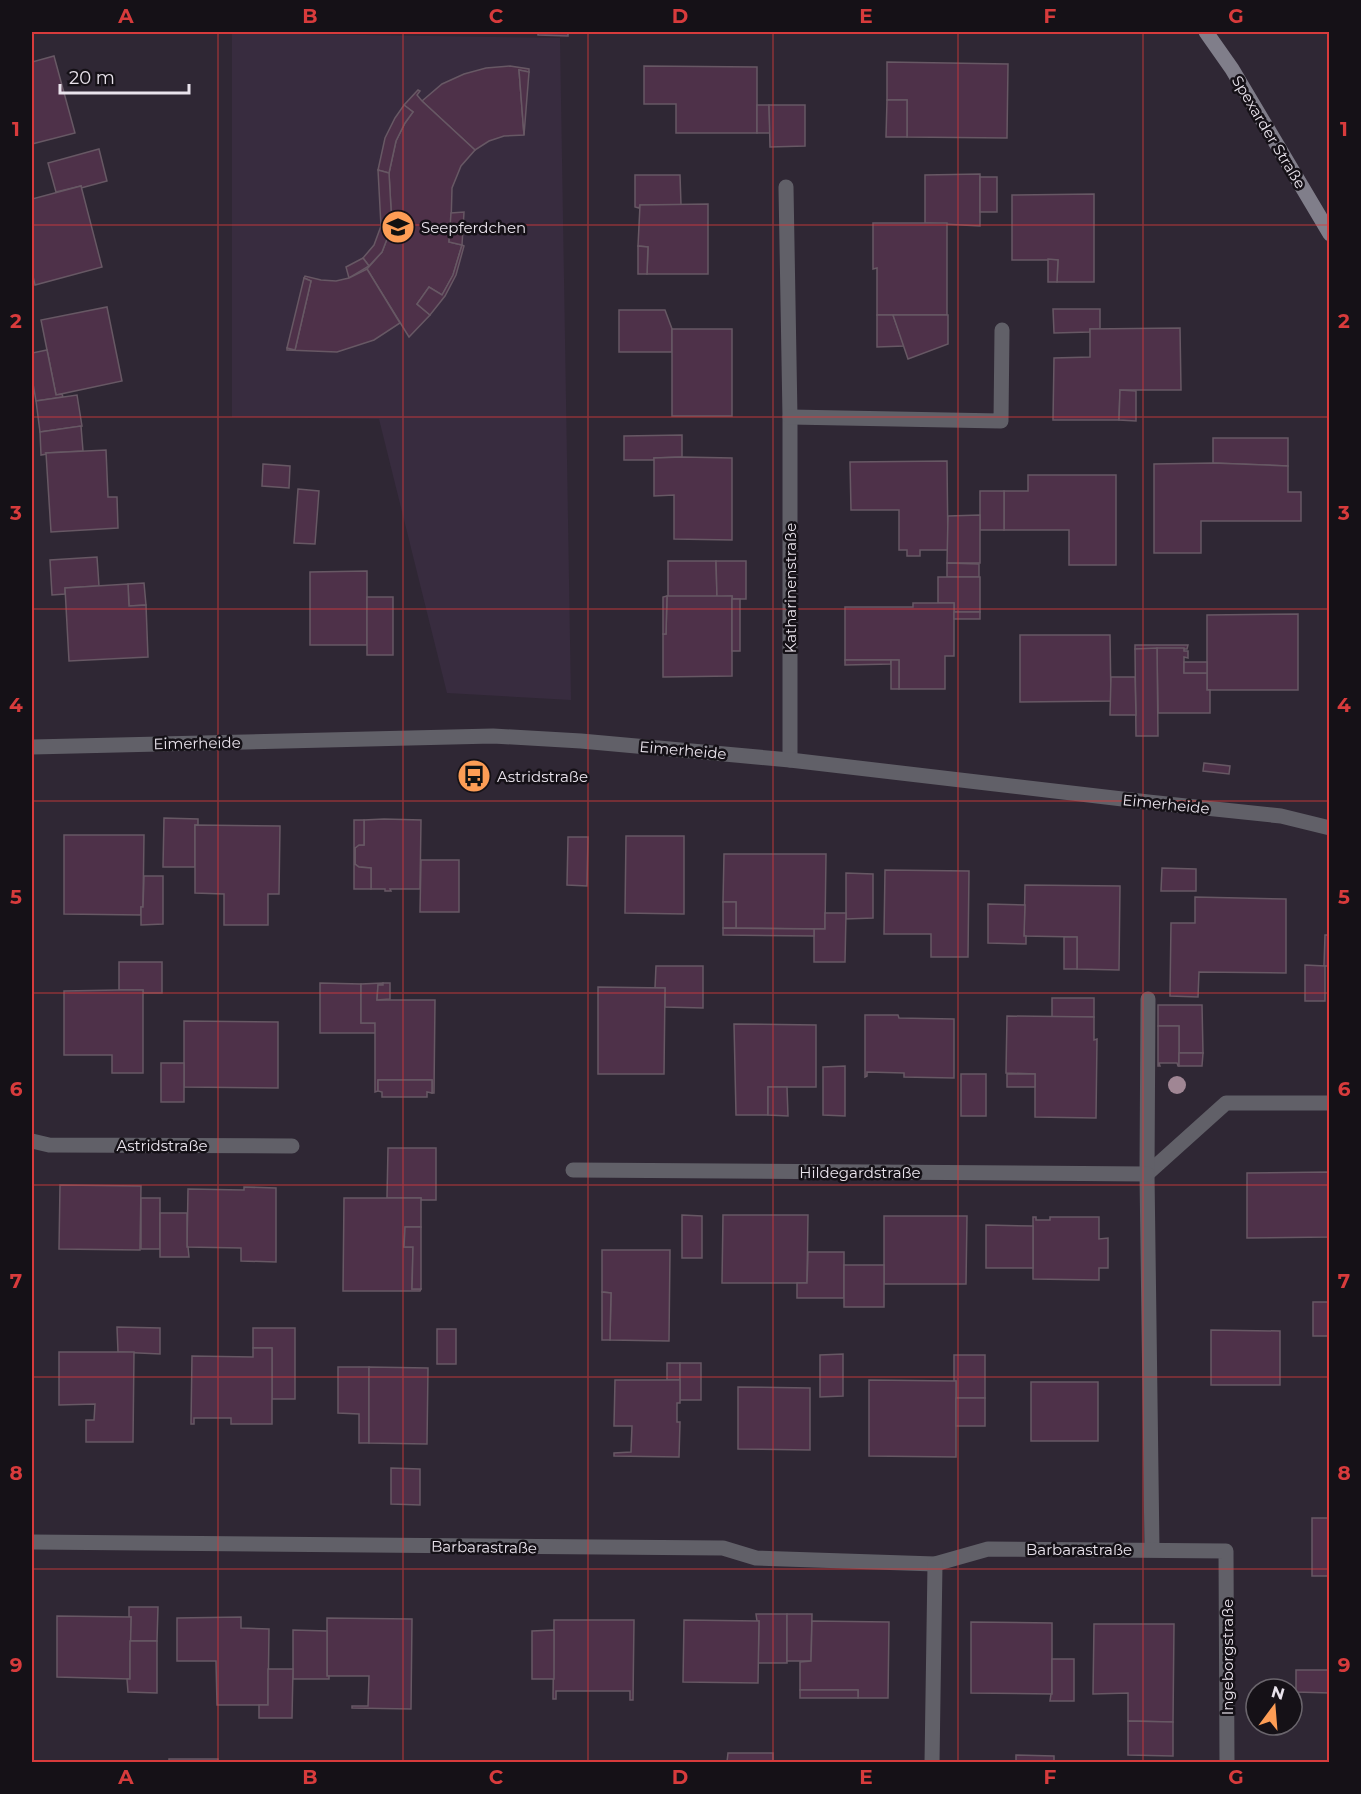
<svg xmlns="http://www.w3.org/2000/svg" width="1361" height="1794" font-family="Montserrat,sans-serif">
<style>
.built{fill:#382c3f}
.building{fill:#4e3149;stroke:#675864;stroke-width:1.5}
.lines{fill:none;stroke-linecap:round;stroke-linejoin:round}
.service{stroke:#616068;stroke-width:15}
.minor{stroke:#616068;stroke-width:15}
.secondary{stroke:#807e8a;stroke-width:15}
.tree{fill:#a08694}
.grid{fill:none;stroke:#d83b3c;stroke-width:1.5;stroke-opacity:0.55}
.labels{text-anchor:middle;dominant-baseline:central;stroke-width:5;stroke-linejoin:round;paint-order:stroke}
.street-label{font-size:15px;fill:#e9e3ec;stroke:#151117}
.poi-label{font-size:15px;fill:#e9e3ec;stroke:#151117;text-anchor:start}
.neatline{fill:none;stroke:#d83b3c;stroke-width:2}
.grid-label{font-size:20px;text-anchor:middle;font-weight:bold;fill:#d83b3c}
</style>
<rect width="100%" height="100%" fill="#2f2734"/>
<path class="built" d="M232,33L560,38L571,700L447,693L379,419L232,417Z"/>
<g class="building">
<path d="M538,32H568V36L538,35Z"/>
<path d="M54,56L75,133L32,144V62Z"/>
<path d="M887,62L1008,64L1007,138L907,137V100H887Z"/>
<path d="M510,66L529,69V72L519,70L524,135L504,136L489,141L475,150L422,101L442,84L464,74L486,68Z"/>
<path d="M644,66L757,67V133H676V104H644Z"/>
<path d="M519,70L529,72L524,135Z"/>
<path d="M418,90L420,91L417,95L422,101L475,150L461,166L452,188L451,224L449,242L462,245L453,275L442,295L429,287L417,304L430,315L409,337L367,269L382,252L392,226L389,173L396,141L405,123L413,112L404,105Z"/>
<path d="M887,100H907V137H886Z"/>
<path d="M404,105L413,112L405,123L396,141L389,173L378,170L385,138L395,118Z"/>
<path d="M757,105H769L770,133H757Z"/>
<path d="M769,105H805V146L770,147Z"/>
<path d="M99,149L107,181L81,188V186L56,192L48,163Z"/>
<path d="M378,170L389,173L392,226H381Z"/>
<path d="M980,174V226L925,223V175Z"/>
<path d="M635,175H680L681,205H640L639,208L635,207Z"/>
<rect x="980" y="177" width="17" height="35"/>
<path d="M81,186L102,267L35,285L32,272V199Z"/>
<path d="M1094,194V282H1057L1058,260H1012V195Z"/>
<path d="M708,204V274H647L648,247L638,246L640,205Z"/>
<path d="M464,212L462,245L449,242L451,213Z"/>
<path d="M873,223H947V315H877V268L873,269Z"/>
<path d="M381,226H392L382,252L369,266L363,258L374,245Z"/>
<path d="M462,245L464,246L456,275L445,296L430,315L417,304L429,287L442,295L453,275Z"/>
<path d="M638,246L648,247L647,274H638Z"/>
<path d="M363,258L369,266L349,278L346,267Z"/>
<path d="M1048,259L1058,260L1057,282H1048Z"/>
<path d="M367,269L400,323L374,340L337,352L287,350V348L295,350L311,281L304,278L305,276L321,280L336,281L349,278Z"/>
<path d="M304,278L311,281L295,350L287,348Z"/>
<path d="M107,307L122,381L56,395L41,320Z"/>
<path d="M1053,309H1100V329H1090V332L1054,333Z"/>
<path d="M619,310H665L672,329V352H619Z"/>
<path d="M877,315H893L904,346L877,347Z"/>
<path d="M893,315H948V344L908,359Z"/>
<path d="M1180,328L1181,390H1120L1119,420H1053L1054,358L1090,357V329Z"/>
<rect x="672" y="329" width="60" height="87"/>
<path d="M47,350L56,395L62,394L63,397L36,401L32,378V353Z"/>
<path d="M1120,390L1136,391V421L1119,420Z"/>
<path d="M77,395L82,426L40,432L36,401Z"/>
<path d="M81,426L83,451L46,453L47,454L41,455L40,432Z"/>
<path d="M682,435V457L654,458V460H624V436Z"/>
<path d="M1213,438H1288V466L1213,463Z"/>
<path d="M106,450L108,497H117L118,528L51,532L46,453Z"/>
<path d="M682,457L732,458V540L674,539V495L654,496V458Z"/>
<path d="M947,461L948,550H920V556H907V550H899V510H851L850,462Z"/>
<path d="M1213,463L1288,466V492H1301V521H1201V553H1154V464Z"/>
<path d="M263,464L290,466L289,488L262,486Z"/>
<path d="M1028,475H1116V565H1069V530H1004V491H1028Z"/>
<path d="M298,489L319,491L315,544L294,543Z"/>
<rect x="980" y="491" width="24" height="39"/>
<path d="M980,515V563H947L948,516Z"/>
<path d="M97,557L99,586L65,588V594L52,595L50,560Z"/>
<path d="M668,561H716L717,597H668Z"/>
<path d="M716,561H746V599H732V596L717,597Z"/>
<path d="M947,563L979,564V577H947Z"/>
<path d="M367,571V645H310V572Z"/>
<path d="M938,577H980V612H954V603H938Z"/>
<path d="M144,583L146,605L129,606L128,584Z"/>
<path d="M128,584L129,606L146,605L148,657L69,661L65,588Z"/>
<path d="M667,596H732V676L663,677V634H666Z"/>
<path d="M667,596L666,634H663V597Z"/>
<rect x="367" y="597" width="26" height="58"/>
<rect x="732" y="599" width="8" height="52"/>
<path d="M913,603H954V656H945V689H899V660H845V607H913Z"/>
<rect x="954" y="612" width="26" height="7"/>
<path d="M1298,614V690H1207V615Z"/>
<path d="M1020,635H1110L1111,701L1020,702Z"/>
<path d="M1135,645H1188L1187,649H1135Z"/>
<path d="M1157,648H1184V651H1188V658L1184,657V673H1207V690H1210V713H1158Z"/>
<path d="M1157,648L1158,736H1136L1135,649Z"/>
<path d="M845,660H891V664L845,665Z"/>
<rect x="891" y="660" width="8" height="29"/>
<rect x="1184" y="662" width="23" height="11"/>
<path d="M1111,677H1135L1136,715H1110Z"/>
<path d="M1204,763L1230,766L1229,774L1203,771Z"/>
<path d="M164,818L198,819V825H195V867H163Z"/>
<path d="M384,819L421,820L420,889H390L391,891H385V889H371V868L359,867L355,864V848L359,845H364V820Z"/>
<path d="M354,820H364V845H359L355,848V864L359,867L371,868V889H354Z"/>
<path d="M195,825L280,826L279,894H268V925H224V894L195,893Z"/>
<path d="M64,835H144L143,907H141V915L64,914Z"/>
<path d="M626,836H684V914L625,913Z"/>
<path d="M568,837H588L587,886L567,885Z"/>
<path d="M724,854H826L825,929L736,928V902H723Z"/>
<path d="M421,860H459V912H420Z"/>
<path d="M1162,868L1196,869V891H1161Z"/>
<path d="M885,870L969,871L968,957H931V934H884Z"/>
<path d="M846,873L873,874V918L846,919Z"/>
<path d="M144,876H163V924L141,925V907H143Z"/>
<path d="M1025,885L1120,886L1119,970L1077,969V937L1024,936Z"/>
<path d="M1195,897L1286,899V973L1199,972L1198,997L1170,996L1171,923H1195Z"/>
<rect x="723" y="902" width="13" height="26"/>
<path d="M988,904L1025,905L1024,936H1026V944L988,943Z"/>
<path d="M825,913H846L845,962H814V929H825Z"/>
<path d="M723,928L814,929V936L723,935Z"/>
<path d="M1325,935H1330V966H1324Z"/>
<rect x="1064" y="937" width="13" height="32"/>
<path d="M119,962H162V993H143V990H119Z"/>
<path d="M1305,965L1325,966V1001H1305Z"/>
<path d="M656,966H703V1008L665,1007V988H655Z"/>
<path d="M320,983L361,984V1023H375L376,1033H320Z"/>
<path d="M383,983V985H378L377,1000H435L434,1093H432V1080H378V1091L375,1092V1023H361V984Z"/>
<path d="M383,983H390V999L377,1000L378,985H383Z"/>
<path d="M598,987L665,988L664,1074H598Z"/>
<path d="M119,990H143V1073H112V1055H64V991Z"/>
<rect x="1052" y="998" width="42" height="19"/>
<path d="M1158,1005H1202L1203,1053H1179V1026H1158Z"/>
<path d="M865,1015H898L899,1018L954,1019V1078L904,1077V1073L867,1072V1076L865,1077Z"/>
<path d="M1007,1016L1094,1017V1040L1097,1039L1096,1118L1035,1117V1074L1006,1073Z"/>
<path d="M184,1021L278,1022V1088L184,1087Z"/>
<path d="M734,1024L816,1025V1087H768V1115H736Z"/>
<path d="M1158,1026H1179V1066H1178L1177,1063H1159L1160,1066H1158Z"/>
<path d="M1179,1053H1203L1202,1066H1179Z"/>
<rect x="161" y="1063" width="23" height="39"/>
<path d="M845,1066V1116L823,1115V1067Z"/>
<rect x="961" y="1074" width="25" height="42"/>
<rect x="1007" y="1074" width="28" height="13"/>
<path d="M378,1080H432V1093L427,1092V1097H382V1092L378,1091Z"/>
<path d="M768,1087H787L788,1116L768,1115Z"/>
<path d="M388,1148H436V1200H421V1198H387Z"/>
<path d="M1328,1172V1237L1247,1238V1173Z"/>
<path d="M60,1185L141,1186L140,1250L59,1249Z"/>
<path d="M244,1187L276,1188V1262L241,1261V1248L187,1247L188,1189L244,1190Z"/>
<rect x="141" y="1198" width="19" height="51"/>
<path d="M344,1198H421V1227H405L404,1247H413L412,1289H421L420,1291H343Z"/>
<path d="M160,1213H187V1247H188L189,1257H160Z"/>
<path d="M682,1215L702,1216V1258H682Z"/>
<path d="M723,1215H808L807,1283H722Z"/>
<path d="M884,1216H967L966,1284H884Z"/>
<path d="M1033,1217H1036V1220H1050V1217H1099V1239L1108,1238V1268H1099V1280L1033,1279Z"/>
<path d="M986,1225L1033,1226V1268H986Z"/>
<path d="M405,1227H421V1289H412L413,1247H404Z"/>
<path d="M602,1250H670L669,1341L610,1340L611,1293L602,1292Z"/>
<path d="M808,1252H844V1298H797V1283H807Z"/>
<rect x="844" y="1265" width="40" height="42"/>
<path d="M602,1292L611,1293L610,1340H602Z"/>
<rect x="1313" y="1302" width="17" height="34"/>
<path d="M117,1327L160,1328V1354L118,1352Z"/>
<path d="M253,1328H295V1399H272V1348H253Z"/>
<rect x="437" y="1329" width="19" height="35"/>
<path d="M1211,1330L1280,1331V1385H1211Z"/>
<path d="M253,1348H272V1424H231V1418H194V1424H191L192,1356L253,1357Z"/>
<path d="M59,1352H134L133,1442H86V1420H94L95,1404L59,1405Z"/>
<path d="M843,1354V1396L820,1397V1355Z"/>
<path d="M954,1355H985V1398H956V1381H954Z"/>
<rect x="667" y="1363" width="13" height="17"/>
<rect x="680" y="1363" width="21" height="37"/>
<path d="M338,1367H369V1443H359V1414L338,1413Z"/>
<path d="M369,1367L428,1368L427,1444L369,1443Z"/>
<path d="M615,1380H680V1403H677V1422H680L679,1457L614,1456V1453L631,1452L632,1426H614Z"/>
<path d="M869,1380L956,1381V1457L869,1456Z"/>
<rect x="1031" y="1382" width="67" height="59"/>
<path d="M738,1387L810,1388V1450L738,1449Z"/>
<rect x="956" y="1398" width="29" height="28"/>
<path d="M391,1468L420,1469V1505L391,1504Z"/>
<rect x="1312" y="1518" width="18" height="58"/>
<path d="M129,1607H158L157,1641H130L131,1617H129Z"/>
<path d="M756,1614H787V1663H758L759,1621H757Z"/>
<path d="M787,1614H812L811,1661H787Z"/>
<path d="M57,1616L131,1617L130,1679L57,1677Z"/>
<path d="M241,1617V1628L269,1629L268,1705H217L216,1661H177V1618Z"/>
<path d="M327,1618L412,1619L411,1709L352,1708V1706H368L369,1676H327Z"/>
<path d="M554,1620H634L633,1700H630V1691H556V1699H553Z"/>
<path d="M684,1620L759,1621L758,1683L683,1682Z"/>
<path d="M812,1621L889,1622L888,1698H858V1690H800V1662L811,1661Z"/>
<path d="M971,1622L1052,1623V1694L971,1693Z"/>
<path d="M1094,1624H1174L1173,1722L1128,1721V1693L1093,1694Z"/>
<path d="M293,1630L327,1631V1676H329V1679H293Z"/>
<path d="M554,1630V1679H532V1631Z"/>
<path d="M130,1641H157V1693L128,1692L127,1679H130Z"/>
<path d="M1052,1659H1074V1701H1050L1051,1694H1052Z"/>
<path d="M268,1669H293L292,1718H259V1705H268Z"/>
<path d="M1296,1670H1330V1693L1296,1692Z"/>
<rect x="800" y="1690" width="58" height="8"/>
<path d="M1128,1721L1173,1722V1756L1128,1755Z"/>
<path d="M728,1753H773V1762H727Z"/>
<path d="M1016,1755L1054,1756V1762H1016Z"/>
<rect x="169" y="1759" width="49" height="3"/>
</g>
<g class="lines">
<path class="service" d="M1147,1174L1226,1103H1330"/>
<g class="minor">
<path d="M786,187L790,417V760"/>
<path d="M790,417L1001,421L1002,330"/>
<path d="M32,747L493,736L581,741L790,760L1148,802L1281,816L1330,828"/>
<path d="M1148,999L1147,1174L1152,1549"/>
<path d="M32,1141L49,1145L292,1146"/>
<path d="M573,1170L1147,1174"/>
<path d="M32,1542L723,1548L756,1558L935,1564L988,1549L1226,1551L1227,1762"/>
<path d="M932,1762L935,1564"/>
</g>
<path class="secondary" d="M1206,32L1232,69L1330,234"/>
</g>
<circle class="tree" cx="1177" cy="1085" r="9"/>
<path class="grid" d="M218,32V1762M403,32V1762M588,32V1762M773,32V1762M958,32V1762M1143,32V1762M32,225H1330M32,417H1330M32,609H1330M32,801H1330M32,993H1330M32,1185H1330M32,1377H1330M32,1569H1330"/>
<defs>
<symbol id="school-disc" viewBox="-11 -11 22 22"><circle r="9.5" fill="#fd9d55" stroke="#151117"/><path d="M0-5L7-2L0 1L-7-2ZM-4 1L0 2.5L4 1V4Q0 6-4 4Z" fill="#111"/></symbol>
<symbol id="bus-disc" viewBox="-11 -11 22 22"><circle r="9.5" fill="#fd9d55" stroke="#151117"/><path d="M-5-6H5V4H4V6H2V4H-2V6H-4V4H-5ZM-3.5-4V0h7V-4ZM-3.5 1.2v1.5H-2V1.2ZM2 1.2v1.5H3.5V1.2Z" fill="#111"/></symbol>
</defs>
<g fill-rule="evenodd">
<use href="#school-disc" x="379" y="208" width="38" height="38"/>
<use href="#bus-disc" x="455" y="757" width="38" height="38"/>
</g>
<g class="labels">
<g class="street-label">
<text transform="translate(1269 132) rotate(59)">Spexarder Straße</text>
<text transform="translate(790 588) rotate(-90)">Katharinenstraße</text>
<text transform="translate(197 743) rotate(-1)">Eimerheide</text>
<text transform="translate(683 750) rotate(5)">Eimerheide</text>
<text transform="translate(1166 804) rotate(6)">Eimerheide</text>
<text x="162" y="1145">Astridstraße</text>
<text x="860" y="1172">Hildegardstraße</text>
<text transform="translate(484 1547) rotate(1)">Barbarastraße</text>
<text x="1079" y="1549">Barbarastraße</text>
<text transform="translate(1227 1657) rotate(-90)">Ingeborgstraße</text>
</g>
<g class="poi-label">
<text x="421" y="227">Seepferdchen</text>
<text x="497" y="776">Astridstraße</text>
</g>
</g>
<rect width="1361" height="1794" fill="none" stroke="#151117" stroke-width="66"/>
<g transform="translate(1274 1707) rotate(16)"><circle r="28" fill="#151117" stroke="#6a656c" stroke-width="1.5"/>
<path d="M0-4.5L10 22L0 15L-10 22Z" fill="#fd9d55"/>
<text y="-9" font-size="16" font-weight="bold" text-anchor="middle" fill="#e9e3ec">N</text>
</g>
<path d="M60 84v9h129v-9" fill="none" stroke="#e9e3ec" stroke-width="3"/>
<text x="69" y="84" font-size="18" fill="#e9e3ec" stroke="#151117" stroke-width="4.5" paint-order="stroke">20 m</text>
<rect x="33" y="33" width="1295" height="1728" class="neatline"/>
<g class="grid-label">
<text x="126" y="23">A</text>
<text x="310" y="23">B</text>
<text x="496" y="23">C</text>
<text x="680" y="23">D</text>
<text x="866" y="23">E</text>
<text x="1050" y="23">F</text>
<text x="1236" y="23">G</text>
<text x="16" y="136">1</text>
<text x="1344" y="136">1</text>
<text x="16" y="328">2</text>
<text x="1344" y="328">2</text>
<text x="16" y="520">3</text>
<text x="1344" y="520">3</text>
<text x="16" y="712">4</text>
<text x="1344" y="712">4</text>
<text x="16" y="904">5</text>
<text x="1344" y="904">5</text>
<text x="16" y="1096">6</text>
<text x="1344" y="1096">6</text>
<text x="16" y="1288">7</text>
<text x="1344" y="1288">7</text>
<text x="16" y="1480">8</text>
<text x="1344" y="1480">8</text>
<text x="16" y="1672">9</text>
<text x="1344" y="1672">9</text>
<text x="126" y="1784">A</text>
<text x="310" y="1784">B</text>
<text x="496" y="1784">C</text>
<text x="680" y="1784">D</text>
<text x="866" y="1784">E</text>
<text x="1050" y="1784">F</text>
<text x="1236" y="1784">G</text>
</g>
</svg>
